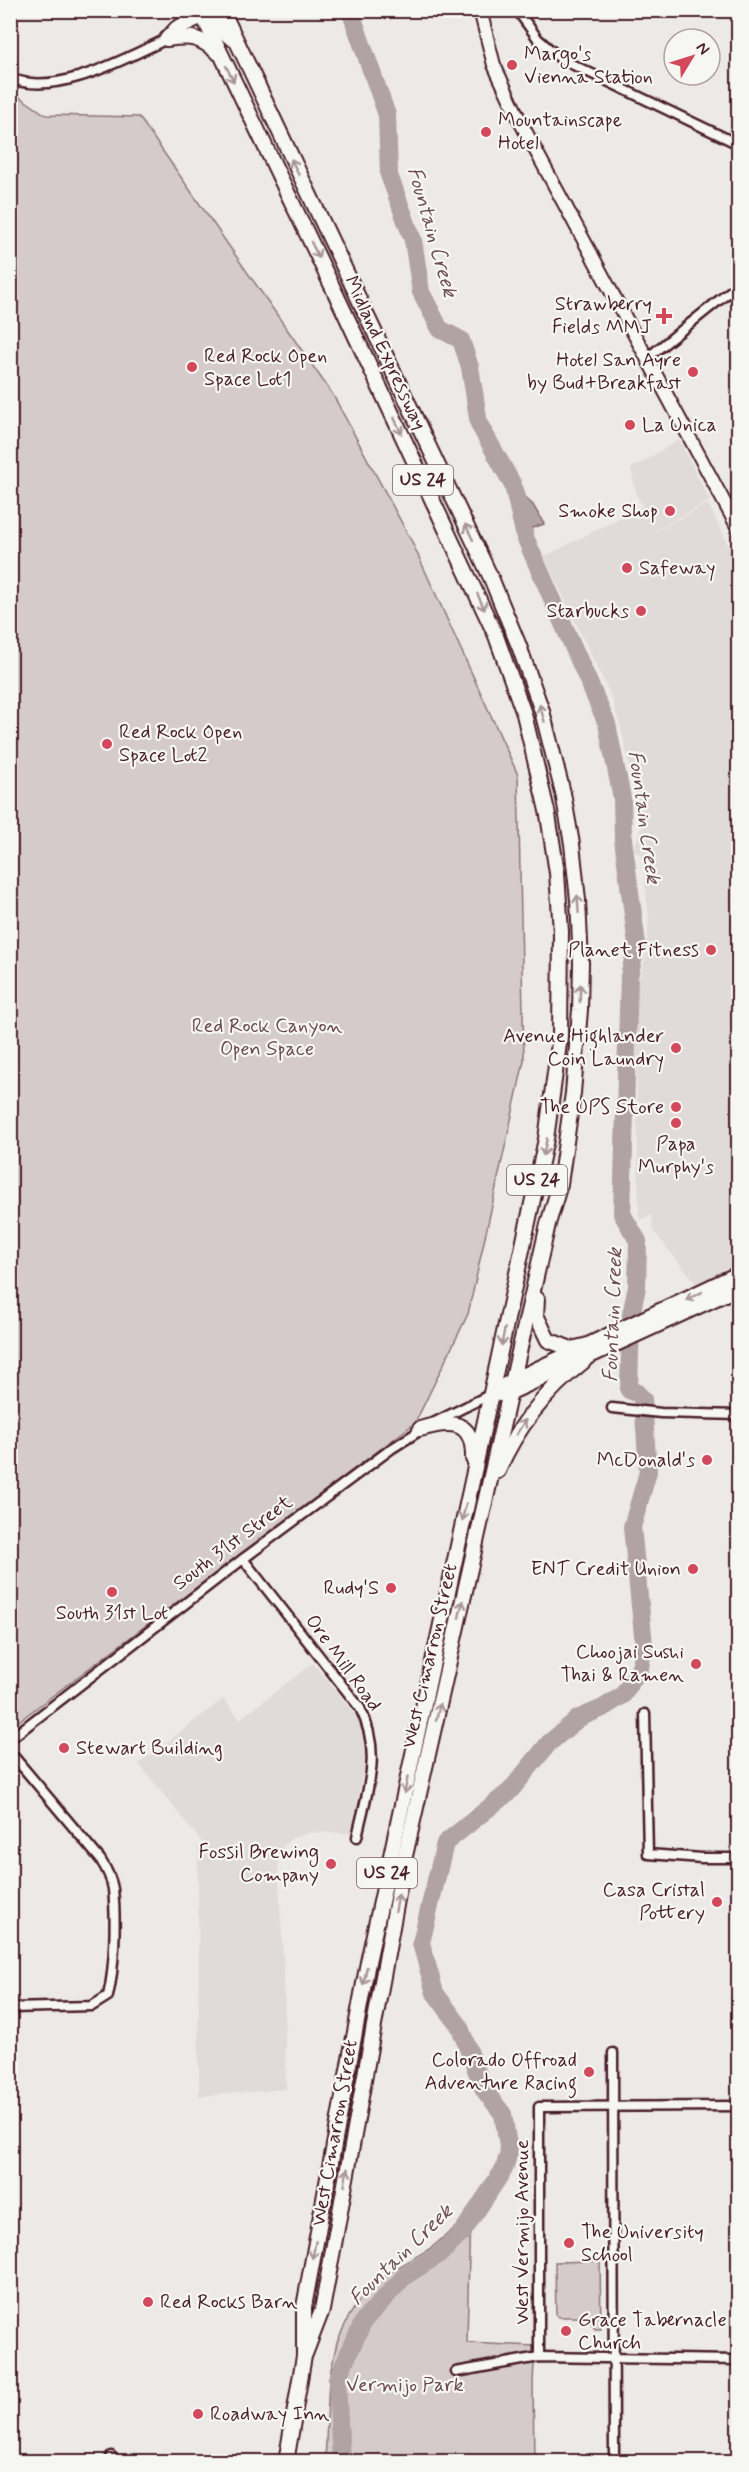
<svg xmlns="http://www.w3.org/2000/svg" width="749" height="2472" font-family="Mynerve,sans-serif">
<style>
.built{fill:#e0dad8}
.green{fill:#d4cbca;stroke:#8f757a;stroke-width:1.5}
.water{fill:#b1a2a3;stroke:#886e73;stroke-width:1.5}
.lines{fill:none;stroke-linecap:round;stroke-linejoin:round}
.river{stroke:#b1a2a3;stroke-width:18}
.minor-casing{stroke:#4a1f2b;stroke-width:13}
.secondary-casing{stroke:#4a1f2b;stroke-width:16}
.primary-casing{stroke:#4a1f2b;stroke-width:18}
.trunk-casing{stroke:#4a1f2b;stroke-width:18}
.minor{stroke:#f6f6f2;stroke-width:8}
.secondary{stroke:#f6f6f2;stroke-width:12}
.primary{stroke:#f6f6f2;stroke-width:14}
.trunk{stroke:#f6f6f2;stroke-width:14}
.oneway{stroke:#a99598}
.poi-dot{fill:#d1495b;stroke:#f6f6f2;stroke-width:2}
.labels{text-anchor:middle;dominant-baseline:central;stroke-width:4.5;stroke-linejoin:round;paint-order:stroke}
.shield{fill:#f6f6f2;stroke:#7e6067;stroke-width:1.5}
.shield-label{font-size:18px;font-weight:bold;fill:#4a1f2b}
.poi-label{font-size:20px;fill:#4a1f2b;stroke:#f6f6f2;text-anchor:end}
.street-label{font-size:20px;fill:#4a1f2b;stroke:#f6f6f2}
.park-label{font-size:20px;fill:#6c4a53;stroke:#f6f6f2}
.water-label{font-size:21px;font-style:italic;fill:#6e4d55;stroke:#f6f6f2}
</style>
<rect width="100%" height="100%" fill="#ece9e6"/>
<filter id="ink" filterUnits="userSpaceOnUse"><feTurbulence type="fractalNoise" baseFrequency=".0167" numOctaves="2"/><feDisplacementMap in="SourceGraphic" scale="12" xChannelSelector="R" yChannelSelector="G"/><feConvolveMatrix kernelMatrix="1 2 1 2 8 2 1 2 1" color-interpolation-filters="sRGB"/></filter>
<g filter="url(#ink)">
<g class="built">
<path d="M679,440L710,501L656,530L652,523L656,531L708,504L730,549L738,574V1269L700,1288L653,1231L652,1215L639,1220L635,993L646,956L649,916L642,855L633,851L645,817L637,799L621,728L610,694L544,557L643,506L637,496L631,469Z"/>
<path d="M313,1663L356,1716L363,1732L367,1753L351,1833L310,1832L292,1838L283,1846L278,1865L284,1975L286,2089L199,2096L198,1847L205,1846L139,1764L223,1699L240,1719Z"/>
</g>
<g class="green">
<path d="M11,91L46,115L139,117L333,395L412,542L518,775L524,1061L468,1314L415,1423L11,1727Z"/>
<path d="M470,2210L467,2343L535,2346L533,2382L534,2461L325,2462L329,2379L337,2342L349,2316L370,2284L431,2248L457,2226Z"/>
<path d="M600,2261L601,2329H595L587,2317H559L556,2315L555,2262Z"/>
</g>
<path class="water" d="M517,490L533,505L544,524L518,533L511,511L510,492Z"/>
<g class="lines">
<path class="river" d="M341,2462L337,2379L364,2320L405,2276L440,2254L462,2233L504,2169L509,2152L503,2114L484,2090L459,2025L435,1993L421,1943L445,1843L510,1791L549,1743L579,1718L603,1708L623,1695L640,1668L644,1645L632,1527L648,1472L643,1399L637,1393L629,1390L631,1315L637,1287L638,1241L622,1214L629,976L637,945L623,839L622,798L607,724L525,537L513,485L479,424L470,367L461,340L440,329L421,292L413,240L389,175L387,115L350,10"/>
<defs>
<g id="minor">
<path d="M517,10L538,39L561,59L738,144"/>
<path d="M10,78C56,98 125,58 167,39"/>
<path d="M647,358L738,285"/>
<path d="M612,1408L661,1413L738,1415"/>
<path d="M435,1422L491,1394"/>
<path d="M243,1559L360,1708C383,1754 367,1790 357,1837"/>
<path d="M645,1714L648,1854L702,1858H738"/>
<path d="M10,1739L243,1559L391,1449L424,1428"/>
<path d="M10,1752L100,1859C106,1868 111,1877 113,1889C116,1918 115,1967 108,1996L92,2006L10,2008"/>
<path d="M613,2053L614,2462"/>
<path d="M539,2357V2107L738,2106"/>
<path d="M456,2372L539,2357L738,2360"/>
<path d="M111,2456L112,2462"/>
</g>
<path id="secondary" d="M480,10L494,65L522,125L738,528"/>
<g id="primary">
<path d="M491,1394L512,1381L738,1274"/>
<path d="M500,1394L509,1393L738,1288"/>
</g>
<g id="trunk">
<path d="M200,10L342,307L496,636L524,714L548,815L557,873L561,932L560,1036L546,1139L368,1962L304,2307V2356L286,2462"/>
<path d="M222,10L491,578L519,646L542,711L563,793L572,844L578,900L581,963L580,1010L573,1093L560,1184L548,1224L405,1856L322,2310L305,2354"/>
<path d="M167,39L177,28L202,16L210,19L231,38"/>
<path d="M167,39C190,36 199,36 217,52"/>
<path d="M537,1299L536,1315L548,1340L571,1349L593,1344"/>
<path d="M420,1429C450,1420 474,1419 473,1459"/>
<path d="M498,1471C517,1426 546,1391 584,1361"/>
</g>
</defs>
<use href="#minor" class="minor-casing"/>
<use href="#secondary" class="secondary-casing"/>
<use href="#primary" class="primary-casing"/>
<use href="#trunk" class="trunk-casing"/>
<use href="#minor" class="minor"/>
<use href="#secondary" class="secondary"/>
<use href="#primary" class="primary"/>
<use href="#trunk" class="trunk"/>
</g>
<defs><path id="oneway-shaft" d="M-6 0H5M1.5-3L5.5 0L1.5 3" fill="none" stroke-width="1.6" stroke-linecap="round" stroke-linejoin="round" transform="scale(1.5)"/></defs>
<g class="oneway">
<use href="#oneway-shaft" transform="translate(230 74) rotate(64)"/>
<use href="#oneway-shaft" transform="translate(295 167) rotate(-115)"/>
<use href="#oneway-shaft" transform="translate(315 250) rotate(64)"/>
<use href="#oneway-shaft" transform="translate(398 426) rotate(65)"/>
<use href="#oneway-shaft" transform="translate(469 532) rotate(-116)"/>
<use href="#oneway-shaft" transform="translate(481 602) rotate(66)"/>
<use href="#oneway-shaft" transform="translate(542 713) rotate(-106)"/>
<use href="#oneway-shaft" transform="translate(578 904) rotate(-94)"/>
<use href="#oneway-shaft" transform="translate(580 993) rotate(-89)"/>
<use href="#oneway-shaft" transform="translate(545 1147) rotate(102)"/>
<use href="#oneway-shaft" transform="translate(694 1296) rotate(154)"/>
<use href="#oneway-shaft" transform="translate(503 1337) rotate(101)"/>
<use href="#oneway-shaft" transform="translate(521 1427) rotate(-58)"/>
<use href="#oneway-shaft" transform="translate(464 1512) rotate(103)"/>
<use href="#oneway-shaft" transform="translate(461 1609) rotate(-77)"/>
<use href="#oneway-shaft" transform="translate(438 1712) rotate(-77)"/>
<use href="#oneway-shaft" transform="translate(406 1785) rotate(102)"/>
<use href="#oneway-shaft" transform="translate(397 1903) rotate(-80)"/>
<use href="#oneway-shaft" transform="translate(365 1976) rotate(101)"/>
<use href="#oneway-shaft" transform="translate(346 2177) rotate(-80)"/>
<use href="#oneway-shaft" transform="translate(314 2250) rotate(100)"/>
</g>
</g>
<g class="poi-dot">
<circle cx="512" cy="65" r="6"/>
<circle cx="486" cy="132" r="6"/>
<path d="M661 307h6v6h6v6h-6v6h-6v-6h-6v-6h6z"/>
<circle cx="192" cy="367" r="6"/>
<circle cx="693" cy="372" r="6"/>
<circle cx="630" cy="425" r="6"/>
<circle cx="670" cy="511" r="6"/>
<circle cx="627" cy="568" r="6"/>
<circle cx="641" cy="611" r="6"/>
<circle cx="107" cy="744" r="6"/>
<circle cx="711" cy="950" r="6"/>
<circle cx="676" cy="1048" r="6"/>
<circle cx="676" cy="1107" r="6"/>
<circle cx="676" cy="1123" r="6"/>
<circle cx="707" cy="1460" r="6"/>
<circle cx="693" cy="1569" r="6"/>
<circle cx="391" cy="1588" r="6"/>
<circle cx="112" cy="1592" r="6"/>
<circle cx="696" cy="1664" r="6"/>
<circle cx="64" cy="1748" r="6"/>
<circle cx="331" cy="1864" r="6"/>
<circle cx="717" cy="1902" r="6"/>
<circle cx="589" cy="2072" r="6"/>
<circle cx="569" cy="2243" r="6"/>
<circle cx="148" cy="2302" r="6"/>
<circle cx="566" cy="2331" r="6"/>
<circle cx="198" cy="2414" r="6"/>
</g>
<g class="labels">
<g class="shield">
<rect x="393" y="465" width="60" height="30" rx="4.5"/>
<rect x="507" y="1165" width="60" height="30" rx="4.5"/>
<rect x="357" y="1858" width="60" height="30" rx="4.5"/>
</g>
<g class="shield-label">
<text x="423" y="480">US 24</text>
<text x="537" y="1180">US 24</text>
<text x="387" y="1873">US 24</text>
</g>
<g class="poi-label">
<text x="524" y="54" text-anchor="start">Margo's<tspan x="524" dy="23">Vienna Station</tspan></text>
<text x="498" y="120" text-anchor="start">Mountainscape<tspan x="498" dy="23">Hotel</tspan></text>
<text x="652" y="304">Strawberry<tspan x="652" dy="23">Fields MMJ</tspan></text>
<text x="204" y="356" text-anchor="start">Red Rock Open<tspan x="204" dy="23">Space Lot1</tspan></text>
<text x="681" y="360">Hotel San Ayre<tspan x="681" dy="23">by Bud+Breakfast</tspan></text>
<text x="642" y="425" text-anchor="start">La Unica</text>
<text x="658" y="511">Smoke Shop</text>
<text x="639" y="568" text-anchor="start">Safeway</text>
<text x="629" y="611">Starbucks</text>
<text x="119" y="732" text-anchor="start">Red Rock Open<tspan x="119" dy="23">Space Lot2</tspan></text>
<text x="699" y="950">Planet Fitness</text>
<text x="664" y="1036">Avenue Highlander<tspan x="664" dy="23">Coin Laundry</tspan></text>
<text x="664" y="1107">The UPS Store</text>
<text x="676" y="1144" text-anchor="middle">Papa<tspan x="676" dy="23">Murphy's</tspan></text>
<text x="695" y="1460">McDonald's</text>
<text x="681" y="1569">ENT Credit Union</text>
<text x="379" y="1588">Rudy'S</text>
<text x="112" y="1613" text-anchor="middle">South 31st Lot</text>
<text x="684" y="1652">Choojai Sushi<tspan x="684" dy="23">Thai &amp; Ramen</tspan></text>
<text x="76" y="1748" text-anchor="start">Stewart Building</text>
<text x="319" y="1852">Fossil Brewing<tspan x="319" dy="23">Company</tspan></text>
<text x="705" y="1890">Casa Cristal<tspan x="705" dy="23">Pottery</tspan></text>
<text x="577" y="2060">Colorado Offroad<tspan x="577" dy="23">Adventure Racing</tspan></text>
<text x="581" y="2232" text-anchor="start">The University<tspan x="581" dy="23">School</tspan></text>
<text x="160" y="2302" text-anchor="start">Red Rocks Barn</text>
<text x="578" y="2320" text-anchor="start">Grace Tabernacle<tspan x="578" dy="23">Church</tspan></text>
<text x="210" y="2414" text-anchor="start">Roadway Inn</text>
</g>
<g class="street-label">
<text transform="translate(385 353) rotate(65)">Midland Expressway</text>
<text transform="translate(233 1543) rotate(-37)">South 31st Street</text>
<text transform="translate(430 1656) rotate(-77)">West Cimarron Street</text>
<text transform="translate(343 1663) rotate(54)">Ore Mill Road</text>
<text transform="translate(335 2133) rotate(-80)">West Cimarron Street</text>
<text transform="translate(522 2232) rotate(-90)">West Vermijo Avenue</text>
</g>
<g class="park-label">
<text x="267" y="1026">Red Rock Canyon<tspan x="267" dy="23">Open Space</tspan></text>
<text x="405" y="2385">Vermijo Park</text>
</g>
<g class="water-label">
<text transform="translate(432 232) rotate(74)">Fountain Creek</text>
<text transform="translate(644 817) rotate(82)">Fountain Creek</text>
<text transform="translate(613 1315) rotate(-88)">Fountain Creek</text>
<text transform="translate(401 2255) rotate(-44)">Fountain Creek</text>
</g>
</g>
<rect width="749" height="2472" fill="none" stroke="#f6f6f2" stroke-width="36"/>
<rect x="18" y="18" width="713" height="2436" fill="none" stroke="#4a1f2b" stroke-width="2" filter="url(#ink)"/>
<g transform="translate(692 57) rotate(52)"><circle r="28" fill="#f6f6f2" stroke="#b1a0a2" stroke-width="1.5"/>
<path d="M0-4.5L10 22L0 15L-10 22Z" fill="#d1495b"/>
<text y="-9" font-size="16" font-weight="bold" text-anchor="middle" fill="#4a1f2b">N</text>
</g>
</svg>
